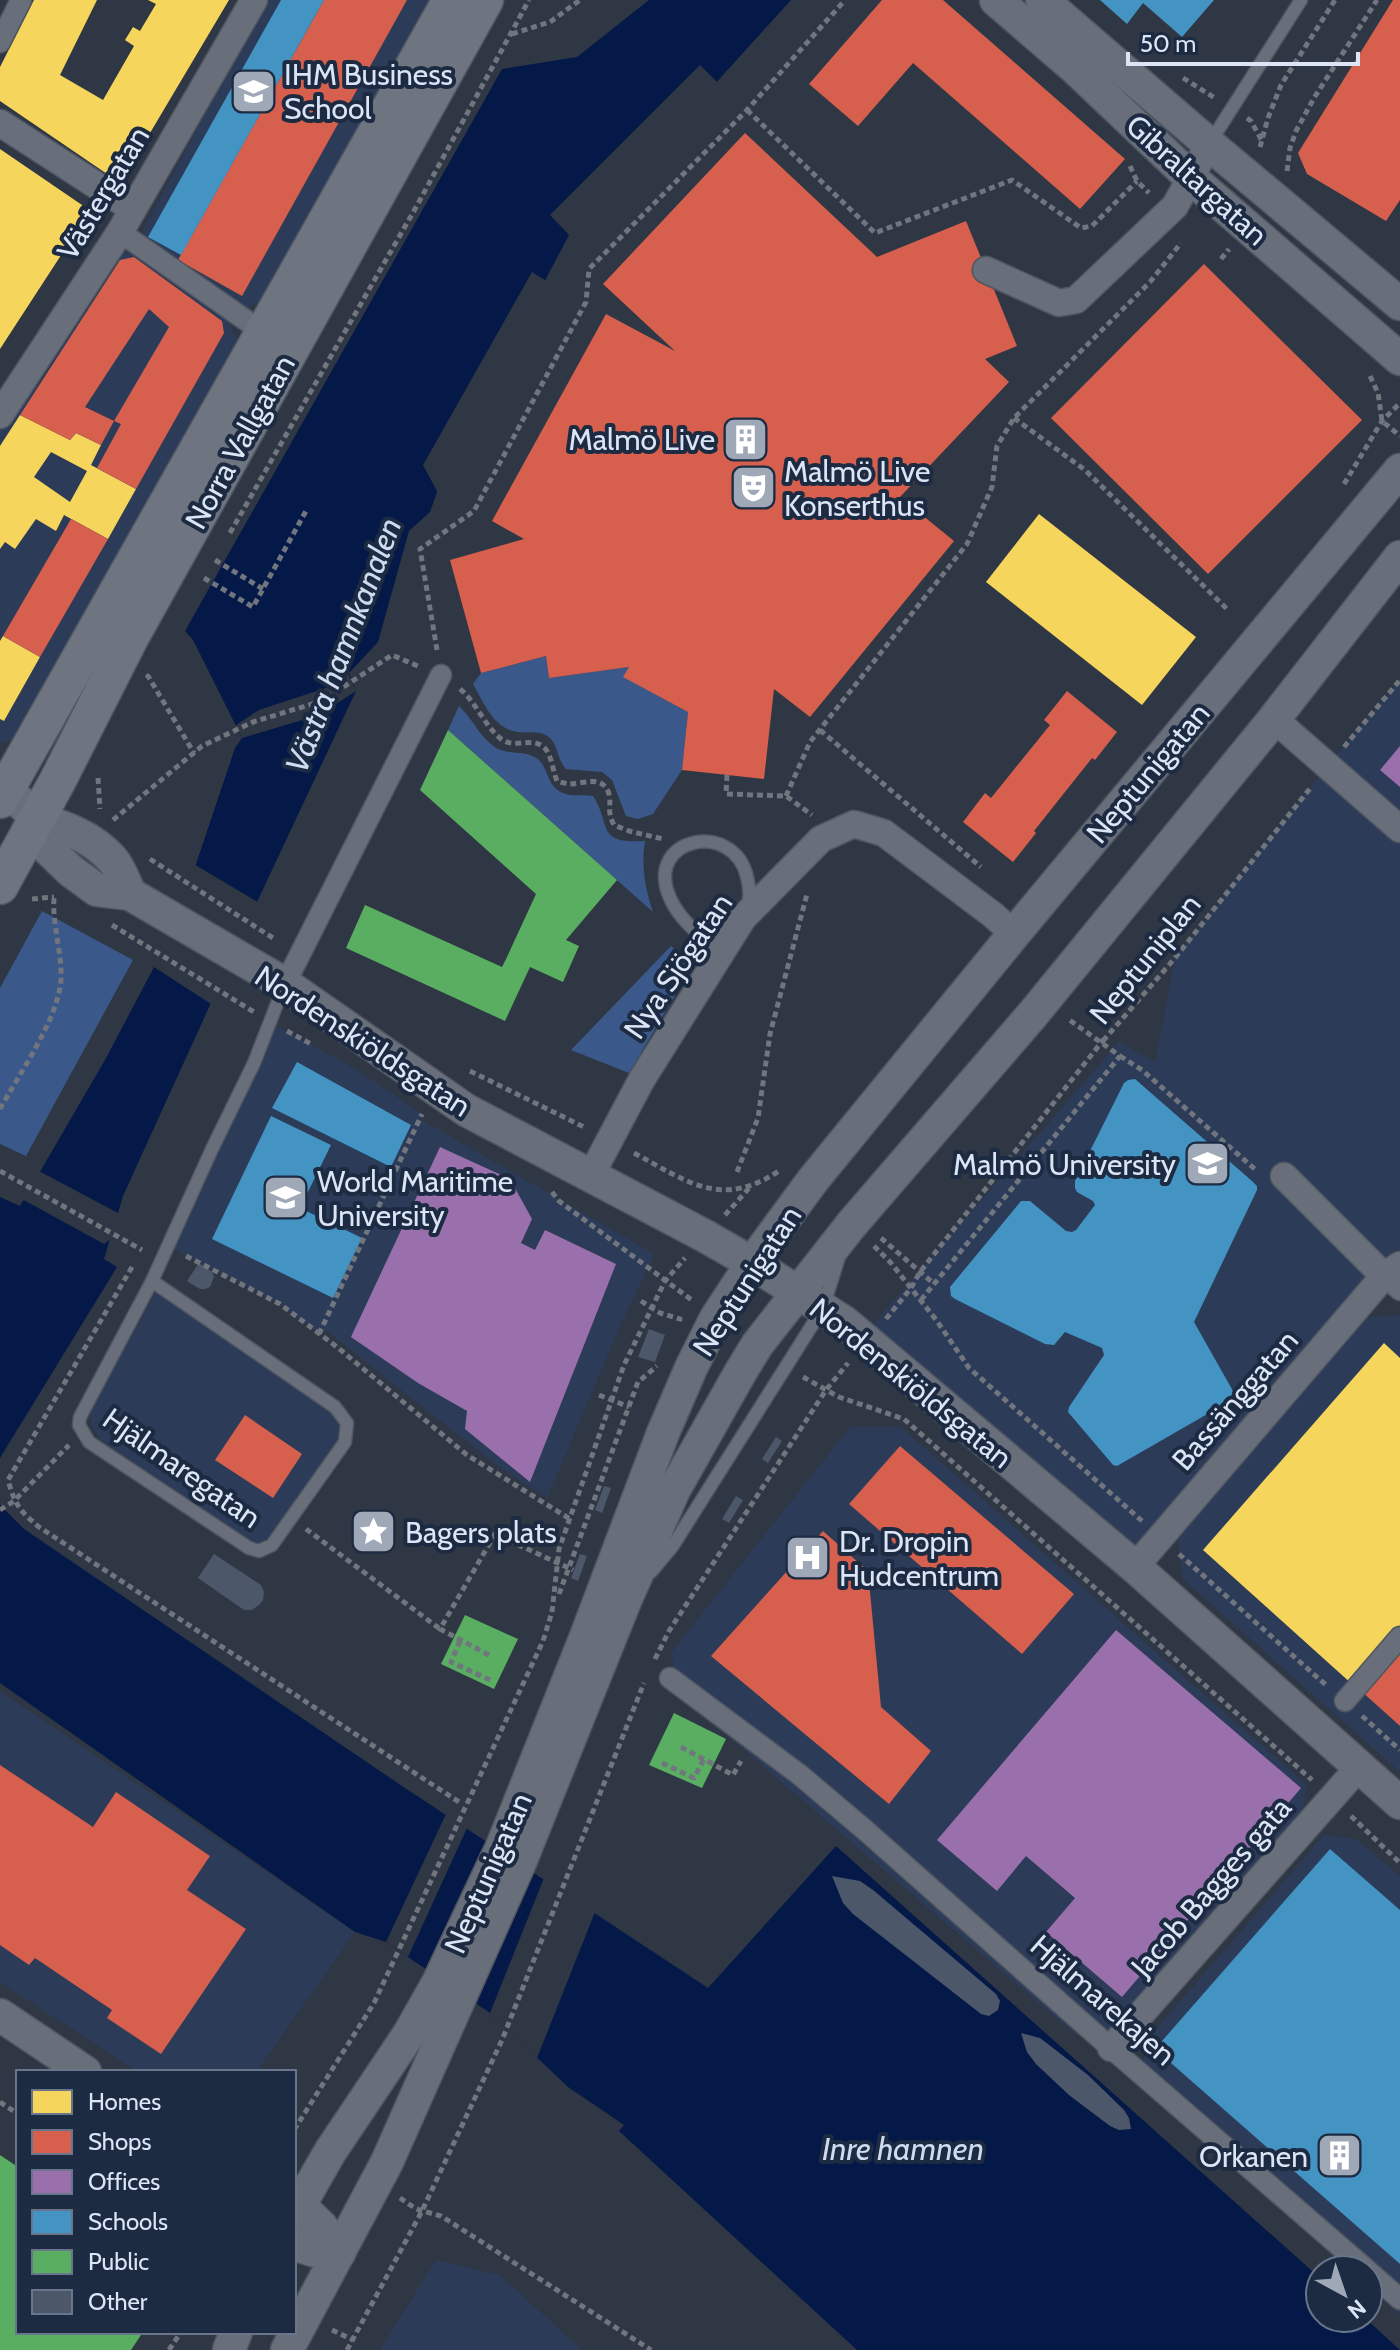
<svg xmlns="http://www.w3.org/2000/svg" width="1400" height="2350" font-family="Cabin,sans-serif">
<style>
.built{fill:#2c3b58}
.green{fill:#3b588a}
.water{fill:#041947}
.pier{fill:#2f3744}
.homes{fill:#f6d55c;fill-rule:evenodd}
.shops{fill:#d6604d}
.offices{fill:#9970ab}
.schools{fill:#4393c3}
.public{fill:#5aae61}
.building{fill:#4c576a}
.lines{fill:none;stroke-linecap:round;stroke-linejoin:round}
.service-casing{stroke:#4f5662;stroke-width:15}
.pedestrian-casing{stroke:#4f5662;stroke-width:23}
.minor-casing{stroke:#4f5662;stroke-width:29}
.tertiary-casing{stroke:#4f5662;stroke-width:35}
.secondary-casing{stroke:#4f5662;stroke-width:39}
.path{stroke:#70757e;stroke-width:5;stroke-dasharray:6 4;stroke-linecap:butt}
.service{stroke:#696f7a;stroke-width:12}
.pedestrian{stroke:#696f7a;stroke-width:20}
.minor{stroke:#696f7a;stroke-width:26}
.tertiary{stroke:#696f7a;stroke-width:32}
.secondary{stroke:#6e7580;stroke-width:36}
.labels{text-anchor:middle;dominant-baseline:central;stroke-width:8;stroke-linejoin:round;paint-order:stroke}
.poi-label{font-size:30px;fill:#dbe5f5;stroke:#1c2a42;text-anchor:start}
.street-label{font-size:30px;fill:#dbe5f5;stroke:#1c2a42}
.water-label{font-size:32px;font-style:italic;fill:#cfdbef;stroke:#1c2a42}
</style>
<rect width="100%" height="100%" fill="#2f3744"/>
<g class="built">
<path d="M265,0H437L275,295L240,311L140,236Z"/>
<path d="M135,249L225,316L240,345L21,738L0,743V425L109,259Z"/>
<path d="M1400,680V1265L1136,1555L869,1329L1119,1042L1155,1062L1175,958L1328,765Z"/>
<path d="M270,1022L359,1071L422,1114L420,1119L654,1254L619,1329L547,1498L495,1464L323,1328L319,1334L280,1304L168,1246Z"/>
<path d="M156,1292L328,1410L339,1425L337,1443L269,1540L258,1545L248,1543L100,1439L91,1425V1410Z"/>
<path d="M1400,1315V1772L1183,1579L1177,1535L1366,1317Z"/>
<path d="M850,1427H901L1307,1785L1301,1823L1114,2029L1076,2035L680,1695L671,1653Z"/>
<path d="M0,1691L355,1932L256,2072H138L0,1982Z"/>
<path d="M1324,1835L1356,1839L1400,1876V2314L1368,2286V2270H1349L1139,2087L1146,2041Z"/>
<path d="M436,2260L500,2275L582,2350H380Z"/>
</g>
<g class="green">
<path d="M546,656L549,678L629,667L624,677L688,712L682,770L653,814L638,819L626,816L612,780L602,772L566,769C557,760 559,746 549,737C540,730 529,733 519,732C494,730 484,703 473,684L481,673Z"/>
<path d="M459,706C473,719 480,738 496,748C509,755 526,750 538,759C549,769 547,787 563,793C572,797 583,794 593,796C612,825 595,844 645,841C641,865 645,889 653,912L448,730Z"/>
<path d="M42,911L133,960L26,1156L0,1144V988Z"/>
<path d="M671,946L693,965L629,1073L571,1050Z"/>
</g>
<g class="water">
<path d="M649,0H791L713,86L708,82L569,235L444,472L430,512L409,531L378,642L349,673L356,691L257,902L123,1196L104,1259L117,1267L0,1458V1197L20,1206L105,1060L181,916L197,861L235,748L242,738L193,640L185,631L502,69L577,57Z"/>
<path d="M0,1505L24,1529L402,1786L708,1988L836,1846L1320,2278V2318H1365L1400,2350H857L619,2131L624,2125L568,2087L490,2013L386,1942L355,1932L0,1683Z"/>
</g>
<g class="pier">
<path d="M700,65L720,85L714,90L708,87L572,238L550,215Z"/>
<path d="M532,272L548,282L447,474L441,491H437L423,465Z"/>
<path d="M348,673L356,691L319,715L242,738L236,725L259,710L338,684Z"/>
<path d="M192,863L261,904L214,1006L151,965L177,914Z"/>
<path d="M37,1170L120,1214L118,1224L112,1238L104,1244L20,1198Z"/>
<path d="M446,1814L467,1828L408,1957L386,1942Z"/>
<path d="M544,1878L595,1912L537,2058L490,2013Z"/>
</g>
<g class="homes">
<path d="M34,0H97L60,75L103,100L134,46L125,40L133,27L140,31L156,4L148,0H229L128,170L110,176L0,101V67Z"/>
<path d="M0,149L82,205V223L0,349Z"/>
<path d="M20,415L70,440L76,433L101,445L91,465L136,489L108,539L64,515L56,531L36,519L15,549L5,542L0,549V446ZM51,452L87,471L70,502L34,477Z"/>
<path d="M1039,514L1196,637L1142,705L986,582Z"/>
<path d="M3,636L40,657L4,721L0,719V641Z"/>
<path d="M1384,1343L1400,1358V1631L1353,1685L1203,1550Z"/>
</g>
<g class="shops">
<path d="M324,0H407L242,296L178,260Z"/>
<path d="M882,0H943L1125,159L1080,209L913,63L858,126L809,84Z"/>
<path d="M1393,0H1400V200L1386,221L1307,174L1298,153Z"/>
<path d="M745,133L877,257L966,221L1017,346L985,359L1009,382L900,497L954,541L810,717L774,689L764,779L682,770L688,712L623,677L629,667L549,678L546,656L481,673L450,560L524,539L492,521L606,314L675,351L603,284Z"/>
<path d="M134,257L222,321L224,333L136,489L97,468L121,424L114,421L169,327L149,309L85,407L114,421L101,445L76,433L70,440L20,415L120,260Z"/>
<path d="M1204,264L1362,420L1208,574L1051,418Z"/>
<path d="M71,519L108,539L40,657L3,636Z"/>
<path d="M1067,691L1117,732L1095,760L1092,758L1034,831L1036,833L1013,862L963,822L985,793L991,798L1050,725L1044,720Z"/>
<path d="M245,1415L302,1454L273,1498L215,1460Z"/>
<path d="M900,1446L1074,1594L1022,1654L849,1504Z"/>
<path d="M823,1531L868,1571L881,1707L931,1751L889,1804L711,1656Z"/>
<path d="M1400,1645V1726L1360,1690Z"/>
<path d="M0,1765L93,1827L116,1792L210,1856L187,1890L246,1929L161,2054L107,2018L112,2010L35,1958L29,1965L0,1945Z"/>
</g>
<g class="offices">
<path d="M1400,746V787L1380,770Z"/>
<path d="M440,1147L510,1179L532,1219L521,1243L535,1250L545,1230L616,1264L530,1482L465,1429L467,1411L418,1383L351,1337Z"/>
<path d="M1116,1630L1301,1788L1122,1997L1046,1932L1075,1898L1026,1856L997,1891L937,1840Z"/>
</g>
<g class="schools">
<path d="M281,0H324L181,255L148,237Z"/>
<path d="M1100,0H1214L1182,37L1143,3L1127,24Z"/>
<path d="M297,1062L411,1125L391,1167L272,1108Z"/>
<path d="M1135,1079L1252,1181L1257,1186V1190L1194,1322L1233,1391V1396L1230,1401L1117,1466L1113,1465L1068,1412L1069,1407L1104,1355L1102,1348L1065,1332L1054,1345L1045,1344L955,1299L951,1296L950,1287L1021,1201H1030L1066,1231L1072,1232L1076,1230L1095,1205L1093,1201L1077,1192L1075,1188V1181L1124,1083L1128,1080Z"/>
<path d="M271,1116L331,1145L300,1208L362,1238L333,1298L212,1239Z"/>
<path d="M1330,1849L1400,1910V2264L1155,2049Z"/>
</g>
<g class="public">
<path d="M448,730L617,880L566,940L579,946L563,982L530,967L505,1021L346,948L365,905L502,967L507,957L536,894L420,790Z"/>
<path d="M465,1615L518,1639L494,1689L441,1664Z"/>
<path d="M674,1713L726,1739L702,1788L649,1765Z"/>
<path d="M0,2155L18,2167V2332H143L131,2350H0Z"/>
</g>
<g class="building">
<path d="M199,1263L212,1272L214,1277L210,1287L205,1289H200L187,1281Z"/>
<path d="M649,1329L665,1335L655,1362L638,1357Z"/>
<path d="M776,1437L782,1441L768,1463L762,1459Z"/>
<path d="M604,1486L611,1488L602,1513L595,1510Z"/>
<path d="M736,1496L743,1500L729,1523L722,1519Z"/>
<path d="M214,1554L261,1585L264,1592L263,1600L259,1605L252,1610H244L198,1578Z"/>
<path d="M580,1554L587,1556L578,1581L571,1578Z"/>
<path d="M832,1876L860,1881L873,1890L996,1994L1000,2001L998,2010L989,2016L981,2014L853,1914L843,1903Z"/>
<path d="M1021,2033L1040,2038L1088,2075L1124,2110L1129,2118L1131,2129L1119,2130L1110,2126L1069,2095L1036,2064L1027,2052Z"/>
</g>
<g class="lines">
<defs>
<g id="service">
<path d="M1211,141L1301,0"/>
<path d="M720,952C702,937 680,921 670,898C643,837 734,819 747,877C750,888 751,897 747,908"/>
<path d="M152,1281L335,1407L347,1423L345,1442L272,1545L259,1551L249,1548L89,1442L79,1425L80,1417L152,1281L212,1149L254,1063L284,986"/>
<path d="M651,1572L672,1547L823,1308L838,1260"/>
</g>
<g id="pedestrian">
<path d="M0,42L21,0"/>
<path d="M120,232L264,333"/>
<path d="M285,984L441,675"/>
<path d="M1384,1276L1400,1290"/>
<path d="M670,1678L800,1775L865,1830L1111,2048L1367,2270"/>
<path d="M1345,1701L1400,1637"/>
<path d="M1368,2271L1400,2299"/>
</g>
<g id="minor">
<path d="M0,123L133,209"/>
<path d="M986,270L1059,303L1076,300L1175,206L1209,144"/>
<path d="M0,415L120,232L254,0"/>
<path d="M1274,719L1400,829"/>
<path d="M1284,1176L1384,1276"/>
<path d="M590,1177L642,1079L743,918L821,839L854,824L884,833L993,915L1014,934"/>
<path d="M1135,1567L1384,1276L1400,1265"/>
<path d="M1111,2048L1359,1767"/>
</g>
<g id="tertiary">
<path d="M996,0L1076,69L1191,178L1400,359"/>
<path d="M1042,0L1209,144L1400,304"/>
<path d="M6,789L38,819L48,849L71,871L97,890L130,894L285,984L466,1110L705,1236L752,1263L844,1322L1135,1567L1400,1803"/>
<path d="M38,819C65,827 92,837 112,859C120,868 125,883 130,894"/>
<path d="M0,2015L85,2072"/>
<path d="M294,2200L321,2226L339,2253"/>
<path d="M294,2215L330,2152L409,2034L439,1981L501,1849L585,1639L663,1433L691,1368L716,1318L752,1263L813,1180L1014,934L1400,470"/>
<path d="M294,2244L312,2250L339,2253"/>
<path d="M229,2350L236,2332"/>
<path d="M287,2350L387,2162L521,1860L625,1601L674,1490L740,1373L757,1345L851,1225L1033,1014L1274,719L1400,557"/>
</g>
<g id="secondary">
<path d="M0,800L451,0"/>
<path d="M0,886L58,780L130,638L485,0"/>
</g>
</defs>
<use href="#service" class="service-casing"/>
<use href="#pedestrian" class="pedestrian-casing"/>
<use href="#minor" class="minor-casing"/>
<use href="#tertiary" class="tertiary-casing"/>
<use href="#secondary" class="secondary-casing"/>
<g class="path">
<path d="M512,34L550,22L580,0"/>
<path d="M1183,78L1215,98"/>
<path d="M747,110L875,233L1012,180L1081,228L1092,226L1137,181"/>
<path d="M1247,118L1251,121L1263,143"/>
<path d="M1260,147L1268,118L1281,85L1335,0"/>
<path d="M1130,166L1137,181L1149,193"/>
<path d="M1287,171L1290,148L1296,131L1314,98L1377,0"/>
<path d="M1221,259L1229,249"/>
<path d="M1370,376L1378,393L1382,421L1400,436"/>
<path d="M1014,418L1085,470L1228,610"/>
<path d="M1344,484L1382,421L1400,403"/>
<path d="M230,533L415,209L529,0"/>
<path d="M215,560L263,589"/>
<path d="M204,578L253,607L306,511"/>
<path d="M437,650L420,549L474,511L586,302L589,269L747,110L845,0"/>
<path d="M147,678L148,676L194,753"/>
<path d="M460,689C476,702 484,725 501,739C515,750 536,734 547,751C552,759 553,771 557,781C560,782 567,784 570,784C583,784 603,774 609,794C612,806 606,809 614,825L629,831L663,839"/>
<path d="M820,730L981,867"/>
<path d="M1344,747L1400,680"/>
<path d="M727,775L726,794L786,796L812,815"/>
<path d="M98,778L100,809"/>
<path d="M786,796L810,742L967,544L992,487L997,446L1014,418L1150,282L1181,243"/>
<path d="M113,820L202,746L253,722L322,701L392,655L420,667"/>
<path d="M150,859L273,938"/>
<path d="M32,899L54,897"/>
<path d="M112,925L254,1012"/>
<path d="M287,1031L313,1045"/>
<path d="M1103,1041L1175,958L1312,786"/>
<path d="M1120,1056L1142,1070L1257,1171"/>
<path d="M470,1071L586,1128"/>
<path d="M0,1109C19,1074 59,1018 61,979C62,951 52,925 54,898"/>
<path d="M634,1153C688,1182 721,1209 779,1171"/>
<path d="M0,1171L142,1250"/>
<path d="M737,1172L758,1118L770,1034L807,894"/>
<path d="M552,1192L559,1201L693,1301"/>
<path d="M725,1215L750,1187"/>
<path d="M881,1238L933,1283"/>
<path d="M874,1246L891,1263L937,1321L969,1368L1142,1521"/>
<path d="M186,1256L280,1304L337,1347L467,1455L570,1519"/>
<path d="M132,1267L8,1480C15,1505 20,1511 39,1527L459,1802"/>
<path d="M921,1300L1120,1056L1068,1019"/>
<path d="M641,1301L660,1313L680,1319L679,1321"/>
<path d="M886,1319L911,1288L920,1272L1104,1039"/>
<path d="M319,1334L422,1114"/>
<path d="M803,1377L839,1397L904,1419L1312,1780"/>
<path d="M599,1395L629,1407"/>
<path d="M0,1510L14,1501L69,1445"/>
<path d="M306,1529L440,1629"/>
<path d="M1179,1554L1327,1686"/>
<path d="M559,1594L638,1382L657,1366"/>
<path d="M460,1641L451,1662L490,1680"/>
<path d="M489,1655L440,1629L495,1534L573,1570"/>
<path d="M655,1659L669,1631L826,1390L848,1363"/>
<path d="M1362,1716L1400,1750"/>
<path d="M681,1747L733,1775L741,1761"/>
<path d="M662,1763L694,1778L704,1759"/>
<path d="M1351,1816L1400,1863"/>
<path d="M0,2102L18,2114"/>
<path d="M294,2130L374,2003L543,1641L552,1612L559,1549L624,1365L665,1281L685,1258"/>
<path d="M400,2198L416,2209L441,2216L651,2350"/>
<path d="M332,2330L353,2340"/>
<path d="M169,2350L181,2332"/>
<path d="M347,2350L422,2211L502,2040L644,1683"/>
</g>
<use href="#service" class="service"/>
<use href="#pedestrian" class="pedestrian"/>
<use href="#minor" class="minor"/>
<use href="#tertiary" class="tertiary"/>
<use href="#secondary" class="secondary"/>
</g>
<defs>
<symbol id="university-square" viewBox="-11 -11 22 22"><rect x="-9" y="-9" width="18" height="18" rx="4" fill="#9fa8b7" stroke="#1c2a42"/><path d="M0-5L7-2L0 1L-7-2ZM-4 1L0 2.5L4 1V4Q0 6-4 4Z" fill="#fff"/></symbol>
<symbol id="building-square" viewBox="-11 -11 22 22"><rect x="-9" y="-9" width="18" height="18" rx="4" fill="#9fa8b7" stroke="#1c2a42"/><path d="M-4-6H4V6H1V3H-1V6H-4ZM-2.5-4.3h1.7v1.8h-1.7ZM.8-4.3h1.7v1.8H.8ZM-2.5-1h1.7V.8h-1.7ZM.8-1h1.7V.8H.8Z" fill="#fff"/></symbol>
<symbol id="theatre-square" viewBox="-11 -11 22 22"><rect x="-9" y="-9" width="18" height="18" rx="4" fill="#9fa8b7" stroke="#1c2a42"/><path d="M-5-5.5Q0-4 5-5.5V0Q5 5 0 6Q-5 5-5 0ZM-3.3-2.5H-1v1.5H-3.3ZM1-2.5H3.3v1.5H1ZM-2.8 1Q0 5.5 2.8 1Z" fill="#fff"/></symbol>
<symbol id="sight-square" viewBox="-11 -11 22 22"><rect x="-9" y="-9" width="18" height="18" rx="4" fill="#9fa8b7" stroke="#1c2a42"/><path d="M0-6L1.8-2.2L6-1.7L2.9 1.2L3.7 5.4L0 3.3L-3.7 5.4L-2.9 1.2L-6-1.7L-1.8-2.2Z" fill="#fff"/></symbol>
<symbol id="hospital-square" viewBox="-11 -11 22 22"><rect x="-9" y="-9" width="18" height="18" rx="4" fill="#9fa8b7" stroke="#1c2a42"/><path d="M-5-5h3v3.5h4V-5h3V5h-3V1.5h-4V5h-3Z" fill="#fff"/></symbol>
</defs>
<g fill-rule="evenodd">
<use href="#university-square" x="228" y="66" width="51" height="51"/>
<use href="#building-square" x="720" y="414" width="51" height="51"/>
<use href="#theatre-square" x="728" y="462" width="51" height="51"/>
<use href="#university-square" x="1182" y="1138" width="51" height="51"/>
<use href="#university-square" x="260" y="1172" width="51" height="51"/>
<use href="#sight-square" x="348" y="1506" width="51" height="51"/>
<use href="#hospital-square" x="782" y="1532" width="51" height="51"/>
<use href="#building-square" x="1314" y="2130" width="51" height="51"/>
</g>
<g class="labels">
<g class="poi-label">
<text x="284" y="74">IHM Business<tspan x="284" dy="34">School</tspan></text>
<text x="715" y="439" text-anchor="end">Malmö Live</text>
<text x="784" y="471">Malmö Live<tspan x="784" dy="34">Konserthus</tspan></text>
<text x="1176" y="1164" text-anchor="end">Malmö University</text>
<text x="317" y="1181">World Maritime<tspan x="317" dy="34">University</tspan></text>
<text x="405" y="1532">Bagers plats</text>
<text x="839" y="1541">Dr. Dropin<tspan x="839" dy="34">Hudcentrum</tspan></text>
<text x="1308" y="2156" text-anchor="end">Orkanen</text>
</g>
<g class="street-label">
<text transform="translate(1197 180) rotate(42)">Gibraltargatan</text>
<text transform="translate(103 193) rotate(-59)">Västergatan</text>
<text transform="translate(240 442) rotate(-61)">Norra Vallgatan</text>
<text transform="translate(1148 773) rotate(-50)">Neptunigatan</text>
<text transform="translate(1145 959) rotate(-51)">Neptuniplan</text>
<text transform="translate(678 966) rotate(-56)">Nya Sjögatan</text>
<text transform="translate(363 1041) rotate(33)">Nordenskiöldsgatan</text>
<text transform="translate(747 1281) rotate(-57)">Neptunigatan</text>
<text transform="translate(911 1383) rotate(39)">Nordenskiöldsgatan</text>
<text transform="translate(1235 1400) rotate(-49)">Bassänggatan</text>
<text transform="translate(182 1468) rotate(35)">Hjälmaregatan</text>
<text transform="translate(488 1873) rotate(-66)">Neptunigatan</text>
<text transform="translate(1211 1887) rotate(-49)">Jacob Bagges gata</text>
<text transform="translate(1103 2000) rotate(41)">Hjälmarekajen</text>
</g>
<g class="water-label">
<text transform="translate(343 645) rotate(-69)">Västra hamnkanalen</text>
<text x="903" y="2148">Inre hamnen</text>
</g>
</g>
<rect x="16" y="2070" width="280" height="264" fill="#1c2a42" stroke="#68758a" stroke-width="2"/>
<rect x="32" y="2090" width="40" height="24" fill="#f6d55c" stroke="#68758a" stroke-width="2"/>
<text x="88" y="2110" font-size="24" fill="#dbe5f5">Homes</text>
<rect x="32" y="2130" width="40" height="24" fill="#d6604d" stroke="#68758a" stroke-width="2"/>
<text x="88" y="2150" font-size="24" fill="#dbe5f5">Shops</text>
<rect x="32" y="2170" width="40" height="24" fill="#9970ab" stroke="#68758a" stroke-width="2"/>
<text x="88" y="2190" font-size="24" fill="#dbe5f5">Offices</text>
<rect x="32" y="2210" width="40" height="24" fill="#4393c3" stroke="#68758a" stroke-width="2"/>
<text x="88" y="2230" font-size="24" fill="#dbe5f5">Schools</text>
<rect x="32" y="2250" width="40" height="24" fill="#5aae61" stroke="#68758a" stroke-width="2"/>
<text x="88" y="2270" font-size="24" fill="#dbe5f5">Public</text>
<rect x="32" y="2290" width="40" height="24" fill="#4c576a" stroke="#68758a" stroke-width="2"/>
<text x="88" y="2310" font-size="24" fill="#dbe5f5">Other</text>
<g transform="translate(1344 2294) rotate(140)"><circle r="38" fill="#1c2a42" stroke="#68758a" stroke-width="2"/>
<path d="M0-6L14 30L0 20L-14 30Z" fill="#9fa8b7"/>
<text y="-12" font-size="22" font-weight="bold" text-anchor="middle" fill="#dbe5f5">N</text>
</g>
<path d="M1128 52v12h230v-12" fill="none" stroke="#dbe5f5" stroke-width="4"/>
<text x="1140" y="52" font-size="24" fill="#dbe5f5" stroke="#1c2a42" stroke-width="6" paint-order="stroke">50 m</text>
</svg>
